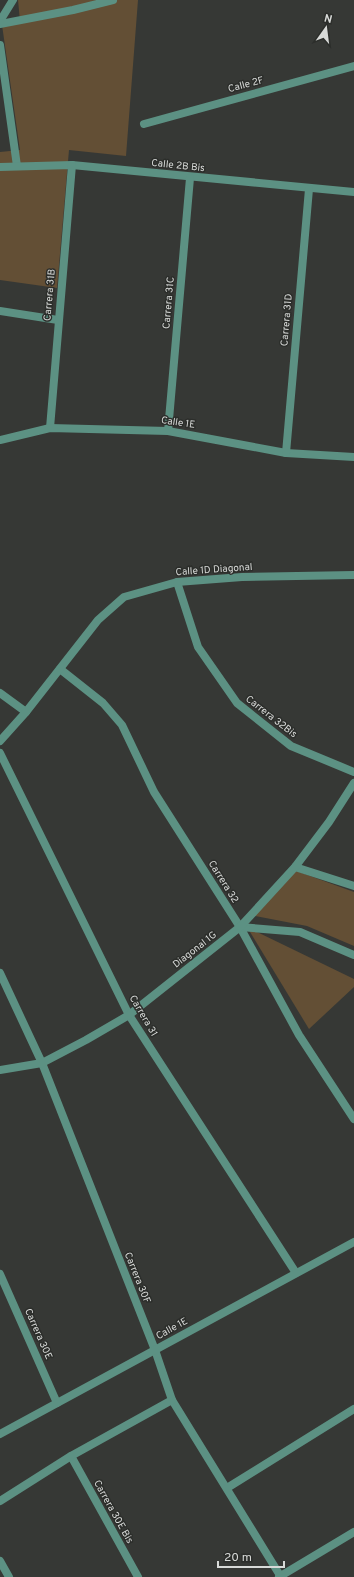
<svg xmlns="http://www.w3.org/2000/svg" width="354" height="1577" font-family="Overpass,sans-serif">
<style>
.green{fill:#634f35}
.lines{fill:none;stroke-linecap:round;stroke-linejoin:round}
.street{stroke:#5c9183;stroke-width:8}
.labels{text-anchor:middle;dominant-baseline:central;stroke-width:3;stroke-linejoin:round;paint-order:stroke}
.street-label{font-size:10px;fill:#d8dad8;stroke:#2c2e2b}
</style>
<rect width="100%" height="100%" fill="#363835"/>
<g class="green">
<path d="M18,0H138L126,156L69,150L57,288L0,280V152L20,150L2,25L20,21Z"/>
<path d="M291,869L354,892V946L307,926L250,915Z"/>
<path d="M247,927L354,979V987L309,1029Z"/>
</g>
<g class="lines">
<g class="street">
<path d="M0,21L13,0"/>
<path d="M0,24L73,10L113,0"/>
<path d="M0,45L17,166"/>
<path d="M144,124L354,66"/>
<path d="M0,167L72,165L354,192"/>
<path d="M0,311L58,320"/>
<path d="M50,428L72,165"/>
<path d="M168,431L190,178"/>
<path d="M0,440L50,428L168,431L286,453L354,457"/>
<path d="M286,453L309,189"/>
<path d="M177,582L198,647L237,703L291,746L354,772"/>
<path d="M60,669L103,703L122,725L154,792L240,927L299,1035L354,1119"/>
<path d="M0,693L26,712"/>
<path d="M0,741L26,712L98,620L124,597L177,582L242,577L354,575"/>
<path d="M0,753L129,1015L296,1273"/>
<path d="M295,867L354,886"/>
<path d="M240,927L300,932L354,955"/>
<path d="M0,973L42,1063L155,1350L172,1400L281,1577"/>
<path d="M0,1070L42,1063L86,1040L129,1015L240,927L295,867L329,822L354,783"/>
<path d="M0,1274L57,1403"/>
<path d="M0,1434L354,1242"/>
<path d="M71,1456L138,1577"/>
<path d="M227,1488L354,1409"/>
<path d="M0,1501L71,1456L172,1400"/>
<path d="M0,1561L9,1577"/>
<path d="M279,1577L354,1532"/>
</g>
</g>
<g class="labels">
<g class="street-label">
<text transform="translate(246 85) rotate(-15)">Calle 2F</text>
<text transform="translate(178 166) rotate(6)">Calle 2B Bis</text>
<text transform="translate(50 295) rotate(-85)">Carrera 31B</text>
<text transform="translate(169 303) rotate(-85)">Carrera 31C</text>
<text transform="translate(287 320) rotate(-85)">Carrera 31D</text>
<text transform="translate(178 423) rotate(8)">Calle 1E</text>
<text transform="translate(214 570) rotate(-4)">Calle 1D Diagonal</text>
<text transform="translate(271 717) rotate(38)">Carrera 32Bis</text>
<text transform="translate(223 882) rotate(58)">Carrera 32</text>
<text transform="translate(195 950) rotate(-38)">Diagonal 1G</text>
<text transform="translate(143 1016) rotate(60)">Carrera 31</text>
<text transform="translate(137 1278) rotate(68)">Carrera 30F</text>
<text transform="translate(172 1329) rotate(-29)">Calle 1E</text>
<text transform="translate(38 1334) rotate(66)">Carrera 30E</text>
<text transform="translate(113 1512) rotate(61)">Carrera 30E Bis</text>
</g>
</g>
<g transform="translate(326 28) rotate(14)" stroke="#2c2e2b" stroke-width="3" paint-order="stroke">
<path d="M0-3L7 15L0 10L-7 15Z" fill="#d8dad8"/>
<text y="-6" font-size="11" font-weight="bold" text-anchor="middle" fill="#d8dad8">N</text>
</g>
<path d="M218 1561v6h66v-6" fill="none" stroke="#d8dad8" stroke-width="2"/>
<text x="224" y="1561" font-size="12" fill="#d8dad8" stroke="#2c2e2b" stroke-width="3" paint-order="stroke">20 m</text>
</svg>
